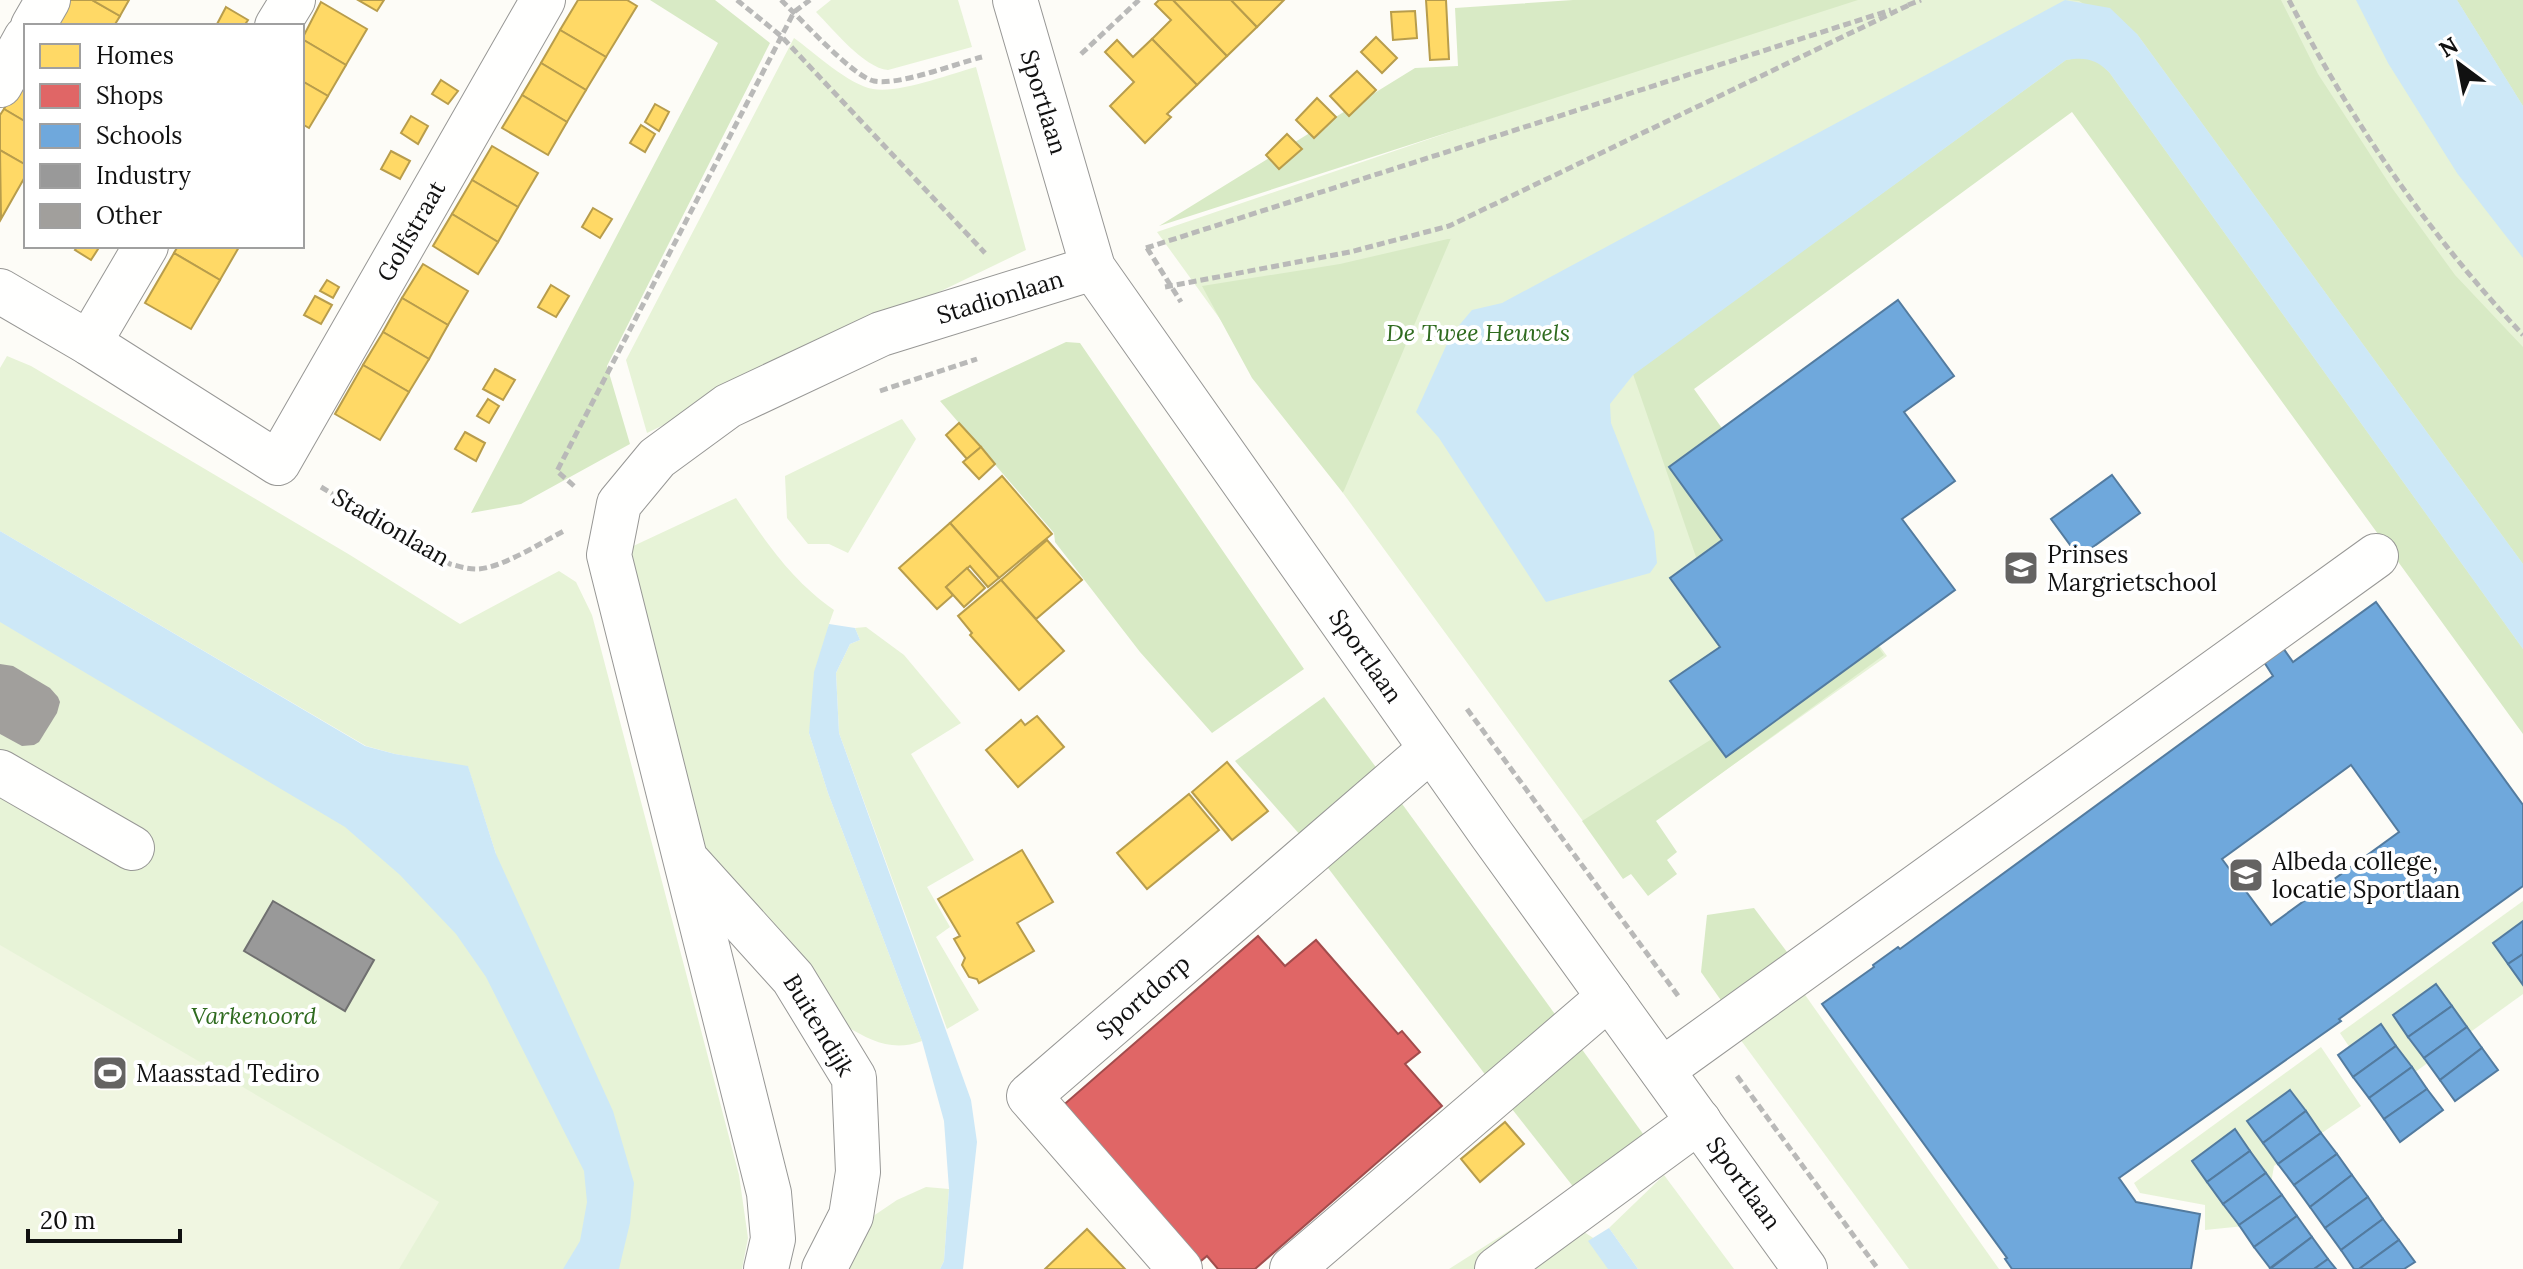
<svg xmlns="http://www.w3.org/2000/svg" width="2523" height="1269" font-family="Lora,serif">
<style>
.green{fill:#e7f3d7}
.forest{fill:#d8eac5}
.pitch{fill:#f0f6e1}
.water{fill:#cde8f7}
.homes{fill:#ffd966;stroke:#b89d4c;stroke-width:2}
.shops{fill:#e06666;stroke:#a24c4c;stroke-width:2}
.schools{fill:#6fa8dc;stroke:#537b9f;stroke-width:2;fill-rule:evenodd}
.industry{fill:#999;stroke:#707070;stroke-width:2}
.building{fill:#a19f9c}
.lines{fill:none;stroke-linecap:round;stroke-linejoin:round}
.minor-casing{stroke:#979795;stroke-width:46}
.path{stroke:#b9b9b8;stroke-width:5;stroke-dasharray:8 4;stroke-linecap:butt}
.minor{stroke:#fffffe;stroke-width:44}
.labels{text-anchor:middle;dominant-baseline:central;stroke-width:8;stroke-linejoin:round;paint-order:stroke}
.street-label{font-size:24px;fill:#111;stroke:#fff}
.park-label{font-size:24px;font-style:italic;fill:#2f6b1f;stroke:#fff}
.poi-label{font-size:24px;fill:#111;stroke:#fff;text-anchor:start}
</style>
<rect width="100%" height="100%" fill="#fdfcf7"/>
<g class="green">
<path d="M831,0H958L972,47L888,70C864,68 833,29 816,12Z"/>
<path d="M1837,0H2523V685L2079,79L1674,367L1887,656L1607,854L1343,493L1344,490L1157,232Z"/>
<path d="M794,38C815,53 849,85 873,89C898,94 950,74 976,67L1026,250L647,433L626,360Z"/>
<path d="M7,356L31,366L350,555L460,624L559,571L576,582L592,615L739,1175L748,1238L742,1269H0V581L496,854L468,767L395,754L366,746L0,531V368Z"/>
<path d="M902,419L916,439L848,553L829,544H808L787,518L785,476Z"/>
<path d="M736,498C767,543 789,578 834,610L829,624L809,733L828,793L922,1041C893,1052 871,1041 846,1026L704,849L629,548Z"/>
<path d="M866,627L904,655L961,723L911,754L974,860L927,887L950,927L936,937L979,1010L947,1029L839,733L836,673L850,644L860,640L855,628Z"/>
<path d="M2523,901V994L2382,1096L2340,1033Z"/>
<path d="M1803,992L1999,1269H1909L1740,1039Z"/>
<path d="M2321,1047L2361,1106L2274,1166L2264,1224L2205,1230V1205L2140,1193L2134,1183Z"/>
<path d="M1664,1175L1734,1269H1638L1609,1228Z"/>
<path d="M926,1187L949,1189L944,1261L940,1269H835L860,1225L897,1200Z"/>
<path d="M1575,1189L1578,1228L1610,1249L1624,1269H1449Z"/>
</g>
<g class="forest">
<path d="M650,0H715L770,43L607,366L630,444L521,504L471,513L718,43Z"/>
<path d="M1573,0H1858L1159,226L1415,68L1458,66L1455,8Z"/>
<path d="M2069,0H2281L2318,74L2392,188L2455,275L2523,347V564L2137,34L2079,1Z"/>
<path d="M2457,0H2523V106Z"/>
<path d="M2082,57L2096,60L2109,72L2523,649V734L2072,112L1694,389L1884,655L1656,821L1677,852L1667,860L1677,874L1648,896L1631,874L1623,879L1582,821L1783,694L1696,557L1633,374L2066,60Z"/>
<path d="M1452,238H1451L1343,493L1252,378L1202,286L1340,264Z"/>
<path d="M1066,342L1080,343L1304,669L1212,733L1140,652L1055,542L1054,533L940,401Z"/>
<path d="M1324,697L1378,770L1301,836L1235,761Z"/>
<path d="M1400,801L1557,1017L1487,1077L1325,864Z"/>
<path d="M1754,908L1790,956L1725,1006L1701,972L1707,915Z"/>
<path d="M1581,1048L1646,1138L1575,1189L1512,1109Z"/>
</g>
<path class="pitch" d="M0,945L439,1202L399,1269H0Z"/>
<g class="water">
<path d="M2065,0L2110,8L2137,34L2523,564V649L2109,72C2095,59 2086,57 2066,60L1633,375L1610,404L1611,423L1654,532L1657,563L1650,573L1546,602L1439,438L1416,412L1451,335L1472,310L1502,303Z"/>
<path d="M2356,0H2457L2523,106V258L2457,173L2388,63Z"/>
<path d="M0,531L365,746L395,754L468,766L496,854L613,1111L634,1183L630,1223L619,1269H563L580,1241L587,1202L584,1171L486,977L456,934L400,875L345,827L0,622Z"/>
<path d="M829,624L855,628L860,640L850,644L836,673L839,733L971,1100L977,1142L963,1269H940L944,1261L949,1189L944,1121L922,1041L828,793L809,733L814,672Z"/>
<path d="M1609,1228L1638,1269H1608L1588,1241Z"/>
</g>
<g class="homes">
<path d="M68,0H92L120,16L114,26H57Z"/>
<path d="M92,0H129L120,16Z"/>
<path d="M358,0H384L377,11Z"/>
<path d="M578,0H627L637,6L606,57L560,30Z"/>
<path d="M1159,0H1173L1227,56L1197,85L1152,39L1171,20L1155,4Z"/>
<path d="M1173,0H1231L1257,27L1227,56Z"/>
<path d="M1231,0H1284L1257,27Z"/>
<path d="M1426,0H1446L1449,59L1430,60Z"/>
<path d="M321,2L367,29L346,65L302,39Z"/>
<path d="M226,7L248,20L244,26H216Z"/>
<path d="M1415,11L1417,38L1393,40L1391,12Z"/>
<path d="M560,30L606,57L586,90L541,63Z"/>
<path d="M1376,37L1397,58L1382,73L1361,52Z"/>
<path d="M302,39L346,65L328,96L302,81Z"/>
<path d="M1152,39L1197,85L1167,114L1171,117L1145,143L1110,106L1134,82L1105,52L1117,40L1133,57Z"/>
<path d="M541,63L586,90L567,122L522,95Z"/>
<path d="M1357,71L1376,90L1349,116L1330,96Z"/>
<path d="M22,77L26,80V122L4,109Z"/>
<path d="M441,80L458,91L448,104L432,94Z"/>
<path d="M302,81L328,96L309,128L302,124Z"/>
<path d="M522,95L567,122L548,155L502,128Z"/>
<path d="M1317,98L1336,117L1314,138L1296,120Z"/>
<path d="M655,104L669,112L659,131L645,122Z"/>
<path d="M4,109L26,122V165L0,150V115Z"/>
<path d="M411,116L428,126L418,144L401,133Z"/>
<path d="M641,125L655,134L645,152L630,143Z"/>
<path d="M1287,134L1302,149L1279,169L1266,155Z"/>
<path d="M492,146L538,173L518,207L472,180Z"/>
<path d="M0,150L26,165V175L1,219Z"/>
<path d="M391,151L410,161L400,179L381,169Z"/>
<path d="M472,180L518,207L498,242L452,214Z"/>
<path d="M593,208L612,219L600,238L582,227Z"/>
<path d="M452,214L498,242L478,274L433,246Z"/>
<path d="M78,246H100L91,260L75,250Z"/>
<path d="M178,246H236L239,247L220,280L174,253Z"/>
<path d="M174,253L220,280L191,329L145,303Z"/>
<path d="M423,264L468,291L448,325L402,298Z"/>
<path d="M327,280L339,287L333,298L320,291Z"/>
<path d="M551,285L569,296L556,317L538,307Z"/>
<path d="M315,296L332,305L321,324L304,315Z"/>
<path d="M402,298L448,325L429,359L383,332Z"/>
<path d="M383,332L429,359L409,392L363,365Z"/>
<path d="M363,365L409,392L380,440L335,414Z"/>
<path d="M495,369L515,380L503,400L483,389Z"/>
<path d="M488,399L499,406L489,423L477,416Z"/>
<path d="M959,423L981,447L967,459L946,435Z"/>
<path d="M465,432L485,443L476,461L455,449Z"/>
<path d="M981,447L995,464L979,479L963,462Z"/>
<path d="M1002,476L1052,534L999,578L950,523Z"/>
<path d="M950,523L999,578L988,587L970,566L946,587L953,595L937,609L899,568Z"/>
<path d="M1047,540L1082,580L1036,619L1001,580Z"/>
<path d="M967,568L985,588L964,607L946,587Z"/>
<path d="M1001,580L1064,651L1019,690L970,635L972,633L958,616Z"/>
<path d="M1037,716L1064,747L1018,787L986,750L1021,720L1025,725Z"/>
<path d="M1227,762L1268,811L1232,840L1192,792Z"/>
<path d="M1189,794L1219,830L1147,889L1117,853Z"/>
<path d="M1022,850L1053,902L1017,923L1034,951L979,983L977,979L969,977L962,965L965,958L954,939L960,936L938,899Z"/>
<path d="M1505,1122L1524,1144L1480,1182L1461,1159Z"/>
<path d="M1087,1229L1125,1269H1045Z"/>
</g>
<path class="shops" d="M1258,936L1285,966L1316,940L1398,1034L1402,1031L1420,1052L1405,1064L1442,1106L1255,1269H1218L1207,1256L1196,1265L1060,1108Z"/>
<g class="schools">
<path d="M1898,300L1954,376L1904,412L1955,481L1902,519L1955,590L1726,757L1670,681L1720,647L1670,578L1722,540L1669,467Z"/>
<path d="M2112,475L2140,513L2079,557L2051,519Z"/>
<path d="M2376,602L2523,805V886L2339,1019L2341,1021L2119,1178L2136,1202L2200,1214L2191,1269H2012L2005,1259L2007,1258L1822,1004L1874,967L1873,965L1898,947L1900,949L2273,676L2264,662L2283,648L2293,662ZM2351,765L2399,832L2271,925L2222,859Z"/>
<path d="M2523,921V954L2508,964L2493,943Z"/>
<path d="M2523,954V985L2508,964Z"/>
<path d="M2436,984L2452,1006L2408,1037L2393,1015Z"/>
<path d="M2452,1006L2467,1027L2424,1058L2408,1037Z"/>
<path d="M2381,1024L2396,1046L2353,1077L2338,1055Z"/>
<path d="M2467,1027L2482,1048L2440,1080L2424,1058Z"/>
<path d="M2396,1046L2412,1067L2369,1098L2353,1077Z"/>
<path d="M2482,1048L2498,1070L2455,1101L2440,1080Z"/>
<path d="M2412,1067L2427,1089L2384,1119L2369,1098Z"/>
<path d="M2427,1089L2443,1110L2400,1142L2384,1119Z"/>
<path d="M2290,1090L2306,1111L2263,1143L2247,1121Z"/>
<path d="M2306,1111L2321,1133L2278,1164L2263,1143Z"/>
<path d="M2235,1129L2250,1151L2207,1182L2192,1161Z"/>
<path d="M2321,1133L2337,1154L2294,1185L2278,1164Z"/>
<path d="M2250,1151L2266,1173L2223,1204L2207,1182Z"/>
<path d="M2337,1154L2352,1175L2310,1207L2294,1185Z"/>
<path d="M2266,1173L2282,1195L2239,1225L2223,1204Z"/>
<path d="M2352,1175L2368,1197L2325,1228L2310,1207Z"/>
<path d="M2282,1195L2297,1216L2254,1247L2239,1225Z"/>
<path d="M2368,1197L2383,1219L2341,1250L2325,1228Z"/>
<path d="M2297,1216L2312,1237L2270,1268L2254,1247Z"/>
<path d="M2383,1219L2399,1240L2359,1269H2354L2341,1250Z"/>
<path d="M2312,1237L2328,1259L2314,1269H2270Z"/>
<path d="M2399,1240L2415,1262L2404,1269H2359Z"/>
<path d="M2328,1259L2336,1269H2314Z"/>
</g>
<path class="industry" d="M273,901L374,960L345,1011L244,951Z"/>
<path class="building" d="M0,664L13,666L50,688L58,697L60,702L57,713L39,742L34,745L22,746L0,734Z"/>
<g class="lines">
<defs>
<g id="minor">
<path d="M1015,0L1093,268L1492,835L1805,1269"/>
<path d="M33,26L48,0"/>
<path d="M277,26L293,0"/>
<path d="M0,85L26,38"/>
<path d="M0,291L89,343L278,463L543,0"/>
<path d="M89,343L146,246"/>
<path d="M0,772L132,848"/>
<path d="M690,864L793,978L854,1078L858,1172L851,1216L824,1269"/>
<path d="M1662,1070L2376,556"/>
<path d="M766,1269L773,1239L769,1193L609,555L619,504L657,458L728,406L881,334L1093,268"/>
<path d="M1180,1269L1029,1096L1431,749"/>
<path d="M1292,1269L1609,997"/>
<path d="M1497,1269L1699,1121"/>
</g>
</defs>
<use href="#minor" class="minor-casing"/>
<g class="path">
<path d="M737,0L781,36L985,253"/>
<path d="M781,0C799,17 853,77 874,81C898,86 955,64 982,57"/>
<path d="M2289,0C2351,121 2429,235 2523,335"/>
<path d="M1908,5L1921,0"/>
<path d="M1081,54L1139,0"/>
<path d="M1146,248L1891,10"/>
<path d="M1147,248L1181,302"/>
<path d="M1165,287L1350,252L1449,226L1911,4"/>
<path d="M880,391L977,359"/>
<path d="M574,486L557,471L794,12L810,0"/>
<path d="M321,487L450,564C458,566 467,569 475,569C499,570 542,542 564,531"/>
<path d="M1467,709L1679,997"/>
<path d="M1737,1076L1878,1269"/>
</g>
<use href="#minor" class="minor"/>
</g>
<defs>
<symbol id="school-square" viewBox="-11 -11 22 22"><rect x="-9" y="-9" width="18" height="18" rx="4" fill="#646362" stroke="#fff"/><path d="M0-5L7-2L0 1L-7-2ZM-4 1L0 2.5L4 1V4Q0 6-4 4Z" fill="#fff"/></symbol>
<symbol id="university-square" viewBox="-11 -11 22 22"><rect x="-9" y="-9" width="18" height="18" rx="4" fill="#646362" stroke="#fff"/><path d="M0-5L7-2L0 1L-7-2ZM-4 1L0 2.5L4 1V4Q0 6-4 4Z" fill="#fff"/></symbol>
<symbol id="stadium-square" viewBox="-11 -11 22 22"><rect x="-9" y="-9" width="18" height="18" rx="4" fill="#646362" stroke="#fff"/><path d="M0-5a6.5 5 0 1 0 0 10a6.5 5 0 1 0 0-10ZM-3.5-1.8h7v3.6h-7Z" fill="#fff"/></symbol>
</defs>
<g fill-rule="evenodd">
<use href="#school-square" x="2001" y="548" width="40" height="40"/>
<use href="#university-square" x="2226" y="855" width="40" height="40"/>
<use href="#stadium-square" x="90" y="1053" width="40" height="40"/>
</g>
<g class="labels">
<g class="street-label">
<text transform="translate(1044 102) rotate(73)">Sportlaan</text>
<text transform="translate(411 231) rotate(-60)">Golfstraat</text>
<text transform="translate(1000 297) rotate(-17)">Stadionlaan</text>
<text transform="translate(391 527) rotate(30)">Stadionlaan</text>
<text transform="translate(1366 656) rotate(55)">Sportlaan</text>
<text transform="translate(1143 997) rotate(-41)">Sportdorp</text>
<text transform="translate(819 1025) rotate(59)">Buitendijk</text>
<text transform="translate(1744 1183) rotate(54)">Sportlaan</text>
</g>
<g class="park-label">
<text x="1478" y="332">De Twee Heuvels</text>
<text x="254" y="1015">Varkenoord</text>
</g>
<g class="poi-label">
<text x="2047" y="554">Prinses<tspan x="2047" dy="28">Margrietschool</tspan></text>
<text x="2272" y="861">Albeda college,<tspan x="2272" dy="28">locatie Sportlaan</tspan></text>
<text x="136" y="1073">Maasstad Tediro</text>
</g>
</g>
<rect x="24" y="24" width="280" height="224" fill="#ffffff" stroke="#a0a0a0" stroke-width="2"/>
<rect x="40" y="44" width="40" height="24" fill="#ffd966" stroke="#a0a0a0" stroke-width="2"/>
<text x="96" y="64" font-size="24" fill="#111111">Homes</text>
<rect x="40" y="84" width="40" height="24" fill="#e06666" stroke="#a0a0a0" stroke-width="2"/>
<text x="96" y="104" font-size="24" fill="#111111">Shops</text>
<rect x="40" y="124" width="40" height="24" fill="#6fa8dc" stroke="#a0a0a0" stroke-width="2"/>
<text x="96" y="144" font-size="24" fill="#111111">Schools</text>
<rect x="40" y="164" width="40" height="24" fill="#999999" stroke="#a0a0a0" stroke-width="2"/>
<text x="96" y="184" font-size="24" fill="#111111">Industry</text>
<rect x="40" y="204" width="40" height="24" fill="#a19f9c" stroke="#a0a0a0" stroke-width="2"/>
<text x="96" y="224" font-size="24" fill="#111111">Other</text>
<g transform="translate(2459 64) rotate(328)" stroke="#ffffff" stroke-width="6" paint-order="stroke">
<path d="M0-6L14 30L0 20L-14 30Z" fill="#111111"/>
<text y="-12" font-size="22" font-weight="bold" text-anchor="middle" fill="#111111">N</text>
</g>
<path d="M28 1229v12h152v-12" fill="none" stroke="#111111" stroke-width="4"/>
<text x="40" y="1229" font-size="24" fill="#111111" stroke="#ffffff" stroke-width="6" paint-order="stroke">20 m</text>
</svg>
